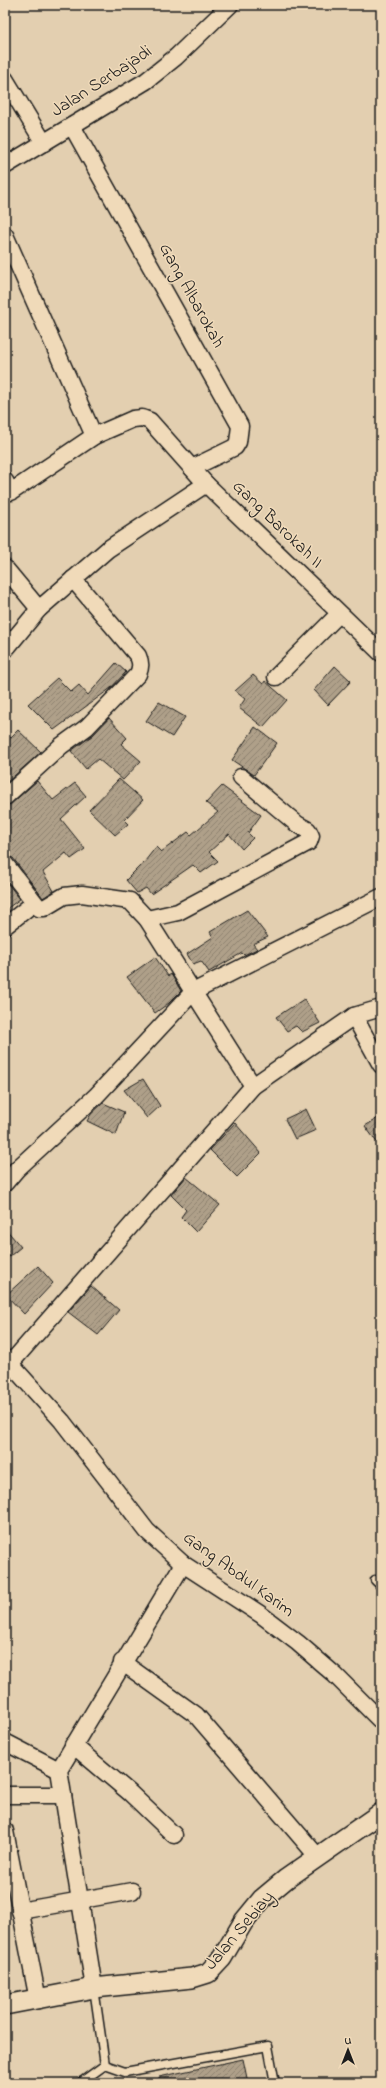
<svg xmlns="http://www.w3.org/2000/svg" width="386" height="2088" font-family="'Indie Flower',sans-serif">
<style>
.building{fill:url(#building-hatch);stroke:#1c1c1c}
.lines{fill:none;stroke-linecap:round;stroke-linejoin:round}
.service-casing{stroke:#1c1c1c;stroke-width:11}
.minor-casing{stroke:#1c1c1c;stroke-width:19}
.tertiary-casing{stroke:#1c1c1c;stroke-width:22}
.service{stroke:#f0dab9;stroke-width:8}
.minor{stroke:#f0dab9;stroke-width:16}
.tertiary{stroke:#f0dab9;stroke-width:19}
.labels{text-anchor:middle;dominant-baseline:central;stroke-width:3;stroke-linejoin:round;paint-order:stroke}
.street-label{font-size:18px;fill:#1c1c1c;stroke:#f0dab9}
</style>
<defs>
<pattern id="building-hatch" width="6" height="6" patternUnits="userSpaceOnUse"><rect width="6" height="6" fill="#afa089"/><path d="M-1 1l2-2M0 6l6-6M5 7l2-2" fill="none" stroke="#8e826f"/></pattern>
</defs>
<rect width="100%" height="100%" fill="#e3cfb0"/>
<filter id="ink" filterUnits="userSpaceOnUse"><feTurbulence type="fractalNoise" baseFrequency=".025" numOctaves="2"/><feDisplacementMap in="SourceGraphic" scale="8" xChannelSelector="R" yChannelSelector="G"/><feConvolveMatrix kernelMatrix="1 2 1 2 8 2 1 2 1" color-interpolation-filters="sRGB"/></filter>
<g filter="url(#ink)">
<g class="building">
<path d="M116,663L126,672L111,688L54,730L28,704L57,678L71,692L79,685L88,695Z"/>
<path d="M335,666L351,681L328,705L314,690Z"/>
<path d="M253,675L263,684L265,681L287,700L263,727L239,708L245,699L235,691Z"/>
<path d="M159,702L185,717L172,737L146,721Z"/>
<path d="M109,718L127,738L121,744L141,761L123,780L98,759L86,769L71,751L93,735Z"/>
<path d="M255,727L277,743L254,775L232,760Z"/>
<path d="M18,730L41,752L5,784V743Z"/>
<path d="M119,779L143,800L124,820L128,824L115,835L89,810Z"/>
<path d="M37,781L53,800L75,783L86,796L61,819L85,849L71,859L66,853L43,872L54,891L43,898L13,858L5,855V806L11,804Z"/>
<path d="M222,786L261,815L248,833L253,838L242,849L229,834L209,852L218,861L201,873L193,865L151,894L146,888L137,893L126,880L145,861L156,847L161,852L188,832L191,835L218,812L206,803Z"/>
<path d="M5,880L20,899L5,910Z"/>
<path d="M247,910L268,937L253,944L257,949L244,955L242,953L209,972L201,961L193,964L187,954L213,937L210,932Z"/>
<path d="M155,957L168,976L171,974L181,991L169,1003L155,1013L127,977Z"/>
<path d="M304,999L320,1023L302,1032L296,1026L287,1031L276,1017Z"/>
<path d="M143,1079L160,1106L147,1118L124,1090Z"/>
<path d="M103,1103L124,1112L116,1135L87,1121L91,1114Z"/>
<path d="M306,1109L316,1130L295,1139L285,1119Z"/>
<path d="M381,1116V1148L365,1126Z"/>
<path d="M235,1123L261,1153L237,1177L210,1150Z"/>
<path d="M186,1177L220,1205L196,1232L181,1217L186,1210L171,1195Z"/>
<path d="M5,1228L21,1247L5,1260Z"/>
<path d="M38,1266L53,1283L24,1314L6,1295Z"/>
<path d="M91,1286L119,1310L98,1335L68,1312Z"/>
<path d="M243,2059L248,2083H160L159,2077Z"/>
</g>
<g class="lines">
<defs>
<g id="service">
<path d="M375,1580L381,1586"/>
<path d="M105,2065L125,2072L268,2046L275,2083"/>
<path d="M80,2083L105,2065L94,1988"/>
</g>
<g id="minor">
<path d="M5,79L44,143"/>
<path d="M72,126L240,426L238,442L235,447L192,468"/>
<path d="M5,166L146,81L176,57L230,5"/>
<path d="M5,235L94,436"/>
<path d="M5,481L11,492L94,436L133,419L142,418L150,421L206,484L381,653"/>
<path d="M5,568L39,609"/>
<path d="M5,650L39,609L108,549L206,484"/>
<path d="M276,677L339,614"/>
<path d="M5,797L61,746L87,727L138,674C141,667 141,663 138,656L73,579"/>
<path d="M5,864L39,908H44L64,896L82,894L130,901L147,919L253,1086"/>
<path d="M147,919L178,912L309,842L311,836L308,830L297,824L241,777"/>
<path d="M5,926L34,903"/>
<path d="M354,1016L381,1065"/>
<path d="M5,1183L17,1169L96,1096L193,992L381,897"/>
<path d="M5,1358L62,1421L147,1531L183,1564L260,1614L298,1643L335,1675L381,1721"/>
<path d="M10,1364L253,1086L354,1016L381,1008"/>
<path d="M122,1662L196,1715L318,1857"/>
<path d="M5,1742L59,1770"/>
<path d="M73,1745L130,1793L174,1835"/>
<path d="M5,1795H63"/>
<path d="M5,1831L38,2000"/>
<path d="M20,1911L132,1891"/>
<path d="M94,1988L59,1770L183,1564"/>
</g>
<path id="tertiary" d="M5,2005L94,1988L192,1978L208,1973L222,1958L244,1921L262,1899L286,1879L381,1813"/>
</defs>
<use href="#service" class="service-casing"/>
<use href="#minor" class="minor-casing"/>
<use href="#tertiary" class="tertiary-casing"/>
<use href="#service" class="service"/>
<use href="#minor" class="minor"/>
<use href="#tertiary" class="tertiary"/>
</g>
</g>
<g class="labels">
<g class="street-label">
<text transform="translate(102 82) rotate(-33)">Jalan Serbajadi</text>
<text transform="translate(191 296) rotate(61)">Gang Albarokah</text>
<text transform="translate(277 525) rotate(44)">Gang Barokah II</text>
<text transform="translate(238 1575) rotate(36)">Gang Abdul Karim</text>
<text transform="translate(240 1931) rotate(-50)">Jalan Sebiay</text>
</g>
</g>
<rect width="386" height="2088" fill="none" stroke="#f0dab9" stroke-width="20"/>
<rect x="10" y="10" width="366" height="2068" fill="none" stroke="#1c1c1c" stroke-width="1.5" filter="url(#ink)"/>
<g transform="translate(348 2050)" stroke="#f0dab9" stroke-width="3" paint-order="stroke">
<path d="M0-3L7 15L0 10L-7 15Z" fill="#1c1c1c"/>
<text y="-6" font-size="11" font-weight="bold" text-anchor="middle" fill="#1c1c1c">U</text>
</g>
</svg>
